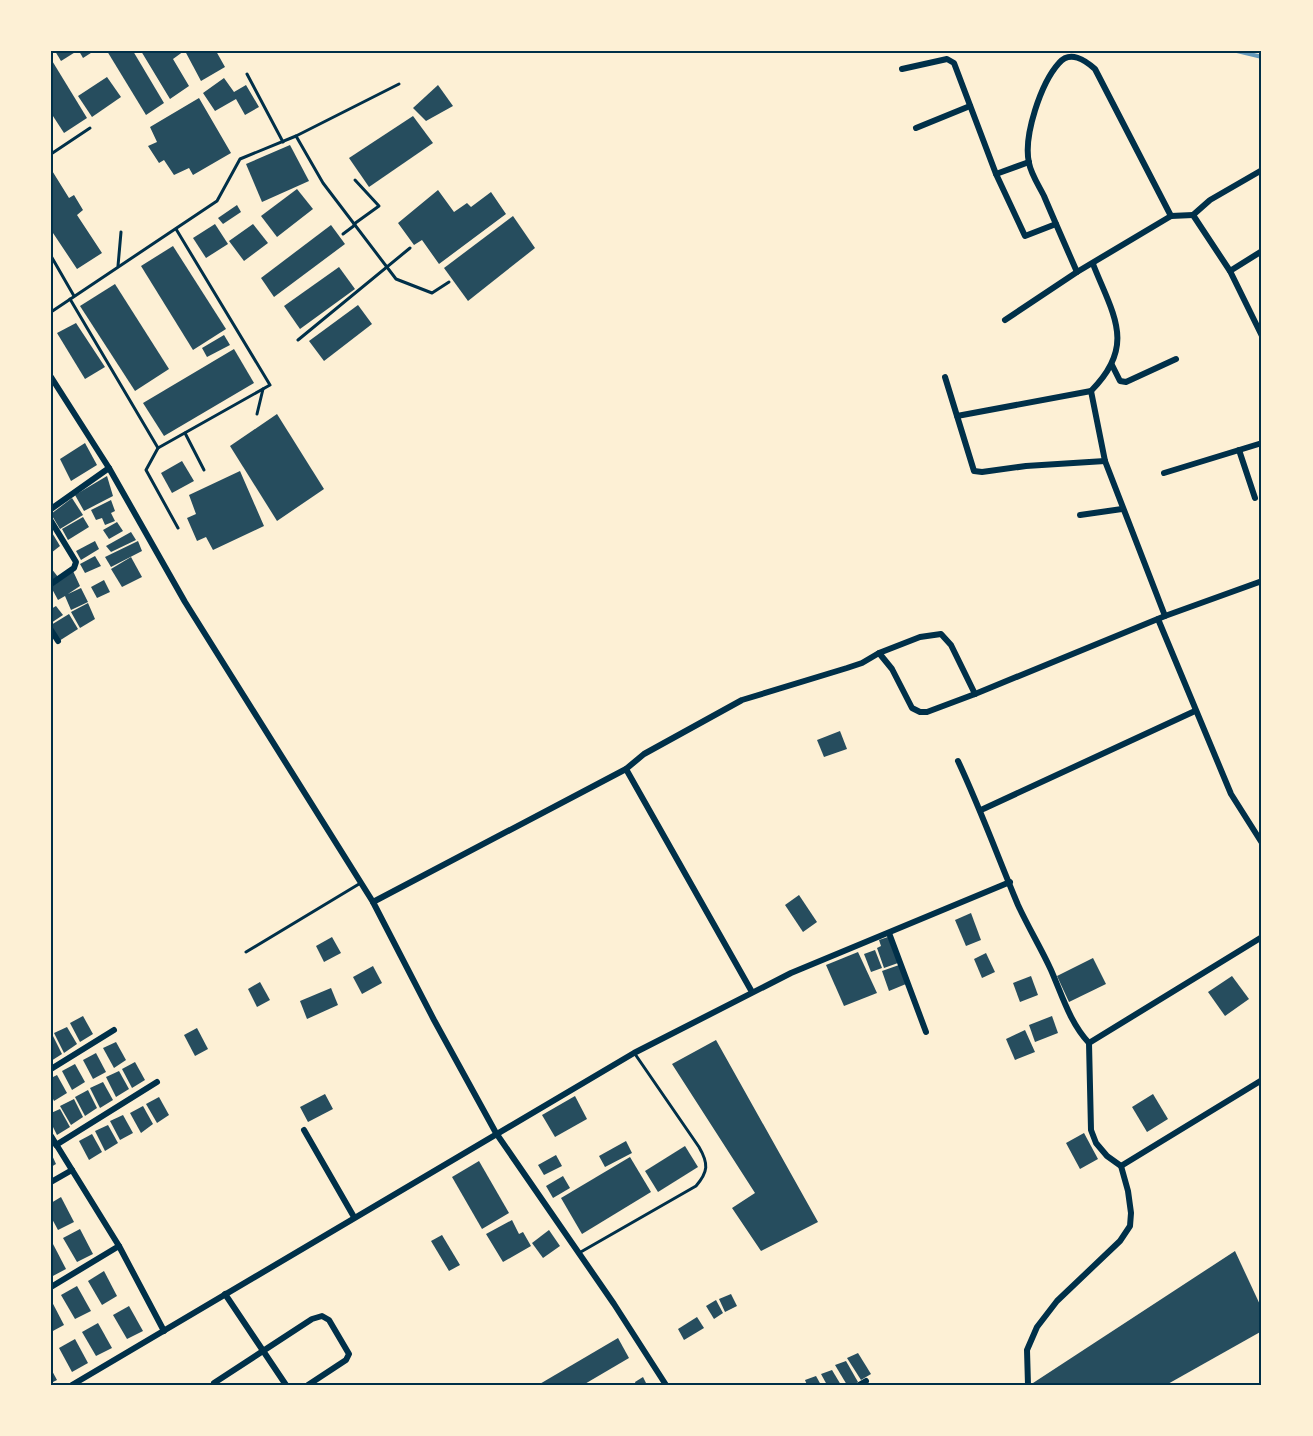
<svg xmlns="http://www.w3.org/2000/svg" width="1313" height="1436" font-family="Lora,serif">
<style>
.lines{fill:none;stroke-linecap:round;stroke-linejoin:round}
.stream{stroke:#669bbc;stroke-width:4}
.building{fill:#264d5e}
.service{stroke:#003049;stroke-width:3}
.minor{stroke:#003049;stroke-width:6}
.neatline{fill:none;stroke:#003049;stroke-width:2}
</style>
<rect width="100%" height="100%" fill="#fdf0d5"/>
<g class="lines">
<path class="stream" d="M1237,51L1262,57"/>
</g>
<g class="building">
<path d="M55,51H77L61,61Z"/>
<path d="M79,51H94L83,58Z"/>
<path d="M107,51H133L164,103L146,115Z"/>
<path d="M141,51H184L173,59L189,86L170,99Z"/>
<path d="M185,51H216L225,67L201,81Z"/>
<path d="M51,59L87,118L64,133L51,113Z"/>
<path d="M107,77L121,97L92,117L78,96Z"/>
<path d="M224,78L234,92L246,85L259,107L245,115L236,99L215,111L203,93Z"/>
<path d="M438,85L453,106L426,121L413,108Z"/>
<path d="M199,98L231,153L193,175L189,168L174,175L164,160L159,163L148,146L157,142L150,127Z"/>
<path d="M413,116L433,143L369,187L349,158Z"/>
<path d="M290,145L309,181L262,202L246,164Z"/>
<path d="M51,169L69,198L74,195L83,210L77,215L102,253L77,269L51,230Z"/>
<path d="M297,189L313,209L277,237L261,216Z"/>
<path d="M438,190L454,212L467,203L471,207L491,192L506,214L439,264L422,240L414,245L398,223Z"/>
<path d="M237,205L241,212L223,224L218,218Z"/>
<path d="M513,216L535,248L468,301L444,268Z"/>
<path d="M215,224L228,244L206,258L193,238Z"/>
<path d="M253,224L268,243L244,261L229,241Z"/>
<path d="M331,225L345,244L274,297L261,278Z"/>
<path d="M173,246L226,329L193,350L141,266Z"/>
<path d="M339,267L355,289L300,329L284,306Z"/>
<path d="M115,284L169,369L135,391L80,306Z"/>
<path d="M358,305L372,324L324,361L309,341Z"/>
<path d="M76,323L105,367L85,379L57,333Z"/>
<path d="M224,335L230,345L207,357L202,348Z"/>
<path d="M234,349L254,383L164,436L143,403Z"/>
<path d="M277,414L324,489L277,521L230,446Z"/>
<path d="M85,443L97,465L71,481L60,459Z"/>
<path d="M182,461L194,481L172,493L161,473Z"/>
<path d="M240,471L264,526L213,550L206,537L197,541L187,518L196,514L189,495Z"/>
<path d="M107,476L113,496L84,511L75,495Z"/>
<path d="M72,498L83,515L60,529L51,514Z"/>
<path d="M111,500L115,511L111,513L115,521L105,525L102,518L96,520L91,510Z"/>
<path d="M83,517L89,527L68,540L62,529Z"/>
<path d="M117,522L123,531L109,539L103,530Z"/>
<path d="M51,531L60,546L51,553Z"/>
<path d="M131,532L136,540L111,552L106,546Z"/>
<path d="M95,541L99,549L81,560L76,551Z"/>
<path d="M138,541L142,551L111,567L105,557Z"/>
<path d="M95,556L101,566L85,573L80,564Z"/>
<path d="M131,557L142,577L122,587L111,569Z"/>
<path d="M51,568L58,577L51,581Z"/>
<path d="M73,571L80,586L68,594L81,588L88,602L71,610L65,596L58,600L51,587Z"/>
<path d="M104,580L110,592L97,598L91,587Z"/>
<path d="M88,603L95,619L80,628L71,612Z"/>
<path d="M56,606L63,615L51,623V609Z"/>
<path d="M69,614L78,629L59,641L51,629V625Z"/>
<path d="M840,731L847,749L824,757L817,740Z"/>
<path d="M799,895L817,922L803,932L785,905Z"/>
<path d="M971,913L981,940L966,946L955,920Z"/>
<path d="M332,937L341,953L324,962L316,946Z"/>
<path d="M888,937L898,963L884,968L877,948L881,946L879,940Z"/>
<path d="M875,950L882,968L871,972L864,954Z"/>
<path d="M858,952L877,993L844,1006L826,965Z"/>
<path d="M986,953L995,972L982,978L974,959Z"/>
<path d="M1093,958L1106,984L1069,1002L1057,976Z"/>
<path d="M899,965L906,984L889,991L882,971Z"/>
<path d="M373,966L382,983L362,994L353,977Z"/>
<path d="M1031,976L1038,995L1020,1002L1013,983Z"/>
<path d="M1232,976L1249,999L1225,1016L1208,992Z"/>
<path d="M260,982L270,1000L257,1007L248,989Z"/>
<path d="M331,988L338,1005L307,1019L300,1001Z"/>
<path d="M83,1016L93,1034L80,1042L70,1023Z"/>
<path d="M1052,1016L1058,1033L1035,1042L1029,1025Z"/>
<path d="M67,1027L77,1044L64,1053L54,1033Z"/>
<path d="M197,1028L208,1049L195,1056L184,1035Z"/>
<path d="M1025,1030L1035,1052L1015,1060L1006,1039Z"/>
<path d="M53,1036L62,1054L51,1061V1037Z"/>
<path d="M716,1040L818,1222L761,1251L732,1208L755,1193L672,1064Z"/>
<path d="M116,1042L126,1060L114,1068L103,1048Z"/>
<path d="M96,1053L106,1072L93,1079L83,1060Z"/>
<path d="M135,1062L145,1080L132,1088L122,1069Z"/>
<path d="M75,1064L85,1082L72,1090L62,1071Z"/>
<path d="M119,1071L129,1089L116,1097L106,1077Z"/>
<path d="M57,1075L67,1093L54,1101L51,1095V1078Z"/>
<path d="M103,1082L113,1100L100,1108L90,1088Z"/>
<path d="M88,1090L97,1108L85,1116L75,1097Z"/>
<path d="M325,1094L333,1109L308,1122L300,1107Z"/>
<path d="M1153,1094L1168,1119L1147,1132L1132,1107Z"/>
<path d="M575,1096L587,1119L555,1137L542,1115Z"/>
<path d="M159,1097L169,1115L157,1123L146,1104Z"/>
<path d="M74,1099L83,1117L71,1125L60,1106Z"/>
<path d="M143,1106L153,1124L141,1133L130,1113Z"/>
<path d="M60,1109L70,1127L57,1135L51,1123V1113Z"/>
<path d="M123,1115L133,1133L120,1140L110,1121Z"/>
<path d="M108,1125L118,1143L105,1151L95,1131Z"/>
<path d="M1084,1133L1098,1159L1080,1169L1066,1143Z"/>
<path d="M92,1134L102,1152L89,1160L79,1141Z"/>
<path d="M626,1141L632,1153L605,1167L599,1156Z"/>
<path d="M685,1146L698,1167L658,1192L645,1171Z"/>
<path d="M51,1153L56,1164L51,1167Z"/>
<path d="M556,1155L562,1166L544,1175L538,1165Z"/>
<path d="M630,1157L651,1192L582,1234L561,1198Z"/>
<path d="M479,1161L509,1213L482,1229L452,1177Z"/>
<path d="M563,1176L570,1188L553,1198L546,1186Z"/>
<path d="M61,1197L74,1222L58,1230L51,1217V1203Z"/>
<path d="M512,1220L519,1234L523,1232L531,1246L503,1262L486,1234Z"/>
<path d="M80,1229L93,1254L77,1262L63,1238Z"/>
<path d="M549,1230L560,1246L543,1258L532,1243Z"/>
<path d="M442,1235L460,1265L449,1271L431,1241Z"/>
<path d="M53,1244L66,1269L51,1277V1245Z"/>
<path d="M1235,1251L1262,1309V1331L1166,1385H1033V1383Z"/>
<path d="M104,1271L117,1296L102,1305L88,1281Z"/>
<path d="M77,1286L91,1311L75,1319L61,1295Z"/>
<path d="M731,1294L737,1306L725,1312L719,1299Z"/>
<path d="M51,1300L64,1325L51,1332Z"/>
<path d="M716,1300L723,1313L714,1319L706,1306Z"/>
<path d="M129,1306L143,1331L127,1339L113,1315Z"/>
<path d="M697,1317L704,1328L684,1340L678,1329Z"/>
<path d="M98,1323L112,1348L96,1356L82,1332Z"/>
<path d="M618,1338L629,1358L583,1385H538Z"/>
<path d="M75,1339L88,1363L72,1372L59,1348Z"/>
<path d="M858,1353L871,1374L861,1380L847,1358Z"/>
<path d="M846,1361L858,1382L854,1385H847L835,1365Z"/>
<path d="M51,1369L57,1380L51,1383Z"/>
<path d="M832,1370L841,1385H827L821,1374Z"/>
<path d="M816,1376L821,1385H807L805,1380Z"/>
<path d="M643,1377L647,1385H636L635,1382Z"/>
</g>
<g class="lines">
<g class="service">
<path d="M247,74L283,142"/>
<path d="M296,136L399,84"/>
<path d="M51,154L90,128"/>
<path d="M354,224L379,206L355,180"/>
<path d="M343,234L355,225"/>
<path d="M51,256L74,296"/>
<path d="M118,266L121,232"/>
<path d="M70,299L158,448L270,385L176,229"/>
<path d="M51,312L217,201L240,159L296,136L323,183L396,279L432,293L449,282"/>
<path d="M298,340L410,248"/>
<path d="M257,414L263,389"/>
<path d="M185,433L204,470"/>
<path d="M158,448L146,470L178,528"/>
<path d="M246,952L359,884"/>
<path d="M579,1253L696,1186C708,1172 709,1164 699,1147L635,1054"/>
</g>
<g class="minor">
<path d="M902,69L947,59L954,63L996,174"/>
<path d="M916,128L970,106"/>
<path d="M1029,162L996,174L1025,236L1056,224"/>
<path d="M1262,170L1210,200L1193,215L1230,271L1262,336"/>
<path d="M1230,271L1262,251"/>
<path d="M1077,272C1066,247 1055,222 1044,196C1039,186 1031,174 1029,163C1023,136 1041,83 1059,63C1070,50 1085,60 1095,69L1171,216"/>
<path d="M1005,320L1077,272L1171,216L1193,215"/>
<path d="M1112,365L1120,381L1126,382L1176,359"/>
<path d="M51,377L109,468L185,602L373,902L434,1020L496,1133L614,1304L666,1385"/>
<path d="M945,377L974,471L982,472L1026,466L1105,461"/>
<path d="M1091,391L1105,461L1165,616"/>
<path d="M957,416L1091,391C1137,345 1113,315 1093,264"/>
<path d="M1239,450L1255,498"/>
<path d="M1164,473L1262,443"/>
<path d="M51,509L109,468"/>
<path d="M1080,515L1122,509"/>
<path d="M51,521L76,562L74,568L51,584"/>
<path d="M1158,619L1231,794L1262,843"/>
<path d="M51,630L58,641"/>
<path d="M879,653L920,637L941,634L951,645L975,694"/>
<path d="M958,761C980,808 998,857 1018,905C1028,927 1041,948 1051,970C1062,995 1070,1023 1089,1043L1262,937"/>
<path d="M626,769L752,992"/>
<path d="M981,810L1195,711"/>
<path d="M373,902L626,769L644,754L742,700L847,668L862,663L879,653L892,669L912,708L920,712H927L975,694L1165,616L1262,581"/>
<path d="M889,933L926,1032"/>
<path d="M51,1069L114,1030"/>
<path d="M304,1130L354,1217"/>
<path d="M51,1136L119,1246L164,1331"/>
<path d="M56,1145L157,1082"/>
<path d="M1121,1166L1262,1080"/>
<path d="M51,1182L72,1170"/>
<path d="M51,1287L119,1246"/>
<path d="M225,1294L286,1385"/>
<path d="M214,1383L312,1319L322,1316L329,1320L349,1354L346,1360L308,1385"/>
<path d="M72,1385L634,1053L791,973L1010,882"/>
<path d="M859,1385L866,1381"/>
<path d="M1028,1385L1027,1350L1037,1327L1057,1301L1120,1241L1130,1226L1131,1213L1128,1191L1121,1166L1107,1156L1096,1143L1091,1130L1089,1043"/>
</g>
</g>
<rect width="1313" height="1436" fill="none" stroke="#fdf0d5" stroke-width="105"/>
<rect x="52" y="52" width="1208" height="1332" class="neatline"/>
</svg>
